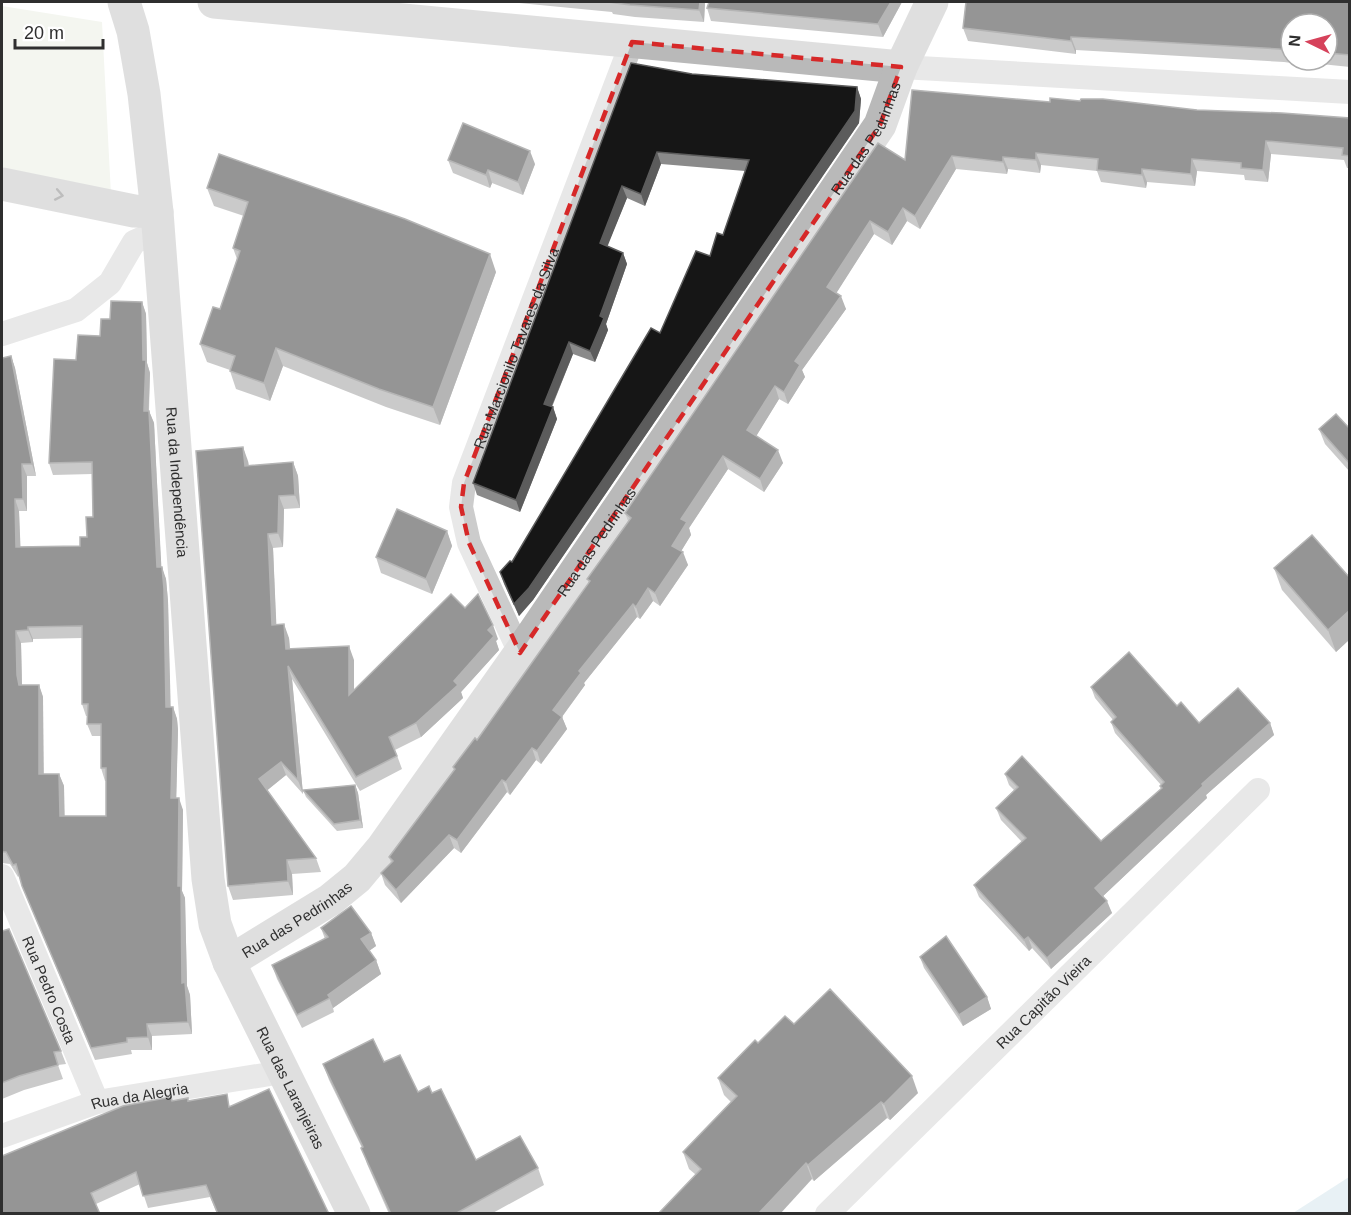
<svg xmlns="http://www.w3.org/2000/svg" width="1351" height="1215" font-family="Arial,sans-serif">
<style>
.green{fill:#e6ebde}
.water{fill:#cce1e9}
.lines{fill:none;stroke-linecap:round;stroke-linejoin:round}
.street{stroke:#ccc;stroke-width:24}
.secondary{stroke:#b9b9b9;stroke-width:33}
.wall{fill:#8a8a8a;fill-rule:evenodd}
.shaded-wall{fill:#5c5c5c}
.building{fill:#161616;stroke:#5c5c5c;stroke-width:1.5;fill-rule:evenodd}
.oneway{stroke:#6d6d6d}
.marked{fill:none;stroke:#d62828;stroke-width:4.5;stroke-dasharray:12 8;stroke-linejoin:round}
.labels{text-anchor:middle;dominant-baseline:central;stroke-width:6;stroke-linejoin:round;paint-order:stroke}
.street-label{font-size:15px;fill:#2f2f2f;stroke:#fff}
</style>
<rect width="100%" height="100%" fill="#fff"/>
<path class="green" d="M2,6L102,22L111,195L2,170Z"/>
<path class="water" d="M1349,1177V1213H1293Z"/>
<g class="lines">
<g class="street">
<path d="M901,67L1350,92"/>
<path d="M2,334L76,310L110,283L134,242L159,231"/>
<path id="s1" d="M520,653L469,543L461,507L464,483L632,42"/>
<path id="s2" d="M2,876L97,1102"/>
<path id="s3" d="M2,1136L97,1102L282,1072"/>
<path id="s4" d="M827,1214L1258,790"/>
</g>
<g class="secondary">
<path id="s5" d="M124,2L133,31L144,94L157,212L208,879L215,924L229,962L354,1214"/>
<path d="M214,2L901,67"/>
<path d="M2,184L134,211L157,212"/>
<path id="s6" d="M229,962L330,900L357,878L383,847L520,653L880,125L901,67L932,2"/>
</g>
</g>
<g class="wall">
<path d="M509,2H705L704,22L635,17L613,14L612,12Z"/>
<path d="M902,2L883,37L711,21L707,8Z"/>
<path d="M1350,2V67L1321,64V67L1284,62L1076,50V54L968,41L963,28ZM1291,24H1327V60H1291Z"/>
<path d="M631,63L692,74L857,87L861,99L859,123L533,600L519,616L504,584L500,572L512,562L723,235L745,171L661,164L645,206L627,198L607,246L623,253L627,264L606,324L608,330L595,362L573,354L552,407H553L557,419L520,512L477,495L473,483Z"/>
<path d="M1080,101L1197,110L1350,118V168H1347L1344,160L1271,154L1268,182L1245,180L1244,175L1197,171L1195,186L1147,182L1146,188L1101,182L1097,171L1041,165L1040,173L1008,169L1007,174L956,169L920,229L907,221L892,245L874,234L836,293L846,309L802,370L805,377L788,404L779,399L756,436L783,463L764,492L728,469L689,528L691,535L681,551L688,565L660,606L653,601L640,619L637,617L584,683L585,685L562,717L567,729L541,764L536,760L510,795L507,792L461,853L454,848L401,903L385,885L381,873L391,863L389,857L454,771L453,767L477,740L589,583L587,579L628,521L625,513L905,160L1050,102Z"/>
<path d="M448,160L535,164L523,195L492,183L490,188L453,173Z"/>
<path d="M207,188L496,272L440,425L386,407L283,366L270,401L236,389L230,371V370L207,362L200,344L220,309L237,259L233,248L244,216L214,206Z"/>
<path d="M142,302L146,314L147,363L150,373L149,411L154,423L161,567L166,579L168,601L170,707H173L177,719L178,730L176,798L183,810L182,891L185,898L187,986L190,995L192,1034L152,1036V1050H131L132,1054L95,1060L27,898L19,876L18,877L10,864L2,863V358L11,356L15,368L36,476H27V511H19L20,547L80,546L87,537L93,517L92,474L53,475L49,463L76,360L100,336L110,319ZM82,638V704L86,716H87V724L92,736H101V768L105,781H106V816H64V786L59,774H43V697L39,685H22L21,643L33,642V639Z"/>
<path d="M1319,429H1350V472L1325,444Z"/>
<path d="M248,461L249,466L293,462L298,476L300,508L284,509L283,547L273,548L276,625L289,638L290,649L354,660V691L498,639L496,641L499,650L461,692L463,698L421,737L395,750L402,769L360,791L292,679L303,794L286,775L267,790L316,858L321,872L292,874L293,895L233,900L228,886Z"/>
<path d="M447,531L452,546L432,594L381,573L376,557Z"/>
<path d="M1274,568L1350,578V639L1336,652L1282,590Z"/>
<path d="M1091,687L1177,706L1199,723H1270L1274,735L1206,795L1207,798L1103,896L1112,913L1051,969L1032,948L1029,951L979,897L974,885L1022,842L1001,820L996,808L1014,790L1009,785L1005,774L1101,841L1161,789L1160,786L1161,785L1115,733L1111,722L1113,720L1095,698Z"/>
<path d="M355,785L358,793L363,828L337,831L306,797L303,790Z"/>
<path d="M321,928L371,933L376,946L369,951L376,960L381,974L333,1008L334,1012L302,1028L277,979L272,965L325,939Z"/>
<path d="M2,931L61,1051L66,1064L58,1065L63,1079L24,1090L2,1099Z"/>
<path d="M920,957L987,997L991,1009L963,1026L924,968Z"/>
<path d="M794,1024L918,1093L890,1120L887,1118L814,1181L812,1179L695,1174L689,1169L683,1152L731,1102L724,1095L718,1078L758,1043Z"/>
<path d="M384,1062L418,1092L432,1093L476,1160L538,1168L544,1185L491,1214H389L367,1164L362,1148L329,1080L323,1064Z"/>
<path d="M171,1097L173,1101H189L231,1106L329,1214H217L210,1197L148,1208L140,1184L96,1204L2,1214Z"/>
</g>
<g class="shaded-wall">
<path d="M700,2H705L704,22L699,10Z"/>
<path d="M891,2H902L883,37L878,24Z"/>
<path d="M1071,37L1076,50V54L1071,41Z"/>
<path d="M857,87L861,99L859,123L533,600L519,616L514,604Z"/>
<path d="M1266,141L1271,154L1268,182L1263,170Z"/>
<path d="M530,151L535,164L523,195L518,182Z"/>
<path d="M657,152L661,164L645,206L641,194Z"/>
<path d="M1036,153L1041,165L1040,173L1036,160Z"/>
<path d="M952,156L956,169L920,229L915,216Z"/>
<path d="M1003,157L1008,169L1007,174L1003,162Z"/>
<path d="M1192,159L1197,171L1195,186L1191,174Z"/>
<path d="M1142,169L1147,182L1146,188L1142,175Z"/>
<path d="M488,170L492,183L490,188L486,175Z"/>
<path d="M622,186L627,198L604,255L600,243Z"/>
<path d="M903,208L907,221L892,245L888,232Z"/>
<path d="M870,221L874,234L832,300L827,287Z"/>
<path d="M623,253L627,264L606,324L608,330L595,362L590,351L600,316Z"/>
<path d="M490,254L496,272L440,425L433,407Z"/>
<path d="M841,296L846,309L802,370L805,377L788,404L784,392L795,361Z"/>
<path d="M142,302L146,314L147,363L150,373L148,423L144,411Z"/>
<path d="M569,342L573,354L548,415L544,404Z"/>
<path d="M276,348L283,366L270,401L264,383Z"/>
<path d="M11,356L15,368L36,476L32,464Z"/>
<path d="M775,386L779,399L752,443L747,430Z"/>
<path d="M553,407L557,419L520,512L516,500Z"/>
<path d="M149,411L154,423L162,579L157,567Z"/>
<path d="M243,447L248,461L250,479L245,466Z"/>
<path d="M778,450L783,463L764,492L760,479Z"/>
<path d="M723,456L728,469L689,528L691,535L677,558L672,546L681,519Z"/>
<path d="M293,462L298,476L300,508L295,495Z"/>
<path d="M22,464L27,476V511L23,499Z"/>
<path d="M279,496L284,509L283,547L278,533Z"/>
<path d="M15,499L19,511L21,559L16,547Z"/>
<path d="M447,531L452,546L432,594L426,579Z"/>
<path d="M268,534L273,548L277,639L272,625Z"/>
<path d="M683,552L688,565L660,606L655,593Z"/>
<path d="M162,567L166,579L168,601L171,719L166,707Z"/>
<path d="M648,588L653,601L640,619L636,607Z"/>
<path d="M633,604L637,617L584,683L585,685L558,722L553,710L579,671Z"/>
<path d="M1350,610V639L1336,652L1328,630Z"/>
<path d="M284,624L289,638L291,663L286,649Z"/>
<path d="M493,625L498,639L496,641L499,650L461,692L463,698L421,737L416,723L454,681L488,630Z"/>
<path d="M28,627L33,639V642L28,630Z"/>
<path d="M16,631L21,643L22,687L19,685L17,675Z"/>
<path d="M349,646L354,660V709L349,695Z"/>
<path d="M288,666L292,679L303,794L298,780Z"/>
<path d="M39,685L43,697L44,787L39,774Z"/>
<path d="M173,707L177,719L178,730L176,810L171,798Z"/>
<path d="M562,717L567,729L541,764L537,751Z"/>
<path d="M1270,723L1274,735L1206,795L1207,798L1100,899L1095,888L1202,784Z"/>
<path d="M532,748L536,760L510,795L506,782Z"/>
<path d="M281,762L286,775L264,793L259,779Z"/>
<path d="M59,774L64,786L65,828L60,816Z"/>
<path d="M502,780L507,792L461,853L457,840Z"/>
<path d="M355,785L358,793L363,828L360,820Z"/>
<path d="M179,798L183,810L182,891L185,898L187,986L190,995L192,1034L188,1022L182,983L178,886Z"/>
<path d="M449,835L454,848L401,903L396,890Z"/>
<path d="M287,860L292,874L293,895L288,881Z"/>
<path d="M1107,901L1112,913L1051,969L1047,958Z"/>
<path d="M371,933L376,946L366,953L361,939Z"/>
<path d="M1028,937L1032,948L1029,951L1024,940Z"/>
<path d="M376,960L381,974L333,1008L328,995Z"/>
<path d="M987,997L991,1009L963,1026L959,1015Z"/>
<path d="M147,1024L152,1036V1050L148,1037Z"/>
<path d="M912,1076L918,1093L890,1120L884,1104Z"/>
<path d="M881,1102L887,1118L814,1181L808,1165Z"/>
<path d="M806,1163L812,1179L780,1214H758Z"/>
</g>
<g class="building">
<path d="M608,2H700L699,10L630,5Z"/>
<path d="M709,2H891L878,24L707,8Z"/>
<path d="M966,2H1350V55L1327,53V24H1291V51L1279,49L1071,37V41L963,28Z"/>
<path d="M631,63L692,74L857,87L855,111L529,588L514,604L500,572L510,561L512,562L651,328L660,333L696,251L710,256L717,233L723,235L749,160L657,152L641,194L622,186L600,243L623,253L600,316L604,318L590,351L569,342L544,404L553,407L516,500L473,483Z"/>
<path d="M912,90L1050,102V98L1080,101L1081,99H1103L1197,110L1282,113L1350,118V156L1342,155L1343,148L1266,141L1263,170L1241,168V163L1192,159L1191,174L1142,169V175L1097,170L1098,159L1036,153V160L1003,157V162L952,156L915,216L903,208L888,232L870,221L827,287L841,296L795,361L800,365L784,392L775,386L747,430L778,450L760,479L723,456L681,519L687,522L672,546L683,552L655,593L648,588L636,607L633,604L579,671L581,673L553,710L562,717L537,751L532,748L506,782L502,780L457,840L449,835L396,890L381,873L393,861L389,857L455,769L453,767L475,738L477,740L590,581L587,579L631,518L625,513L878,143L905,160Z"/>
<path d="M463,123L530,151L518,182L488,170L486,175L448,160Z"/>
<path d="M219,154L405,219L490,254L433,407L379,389L276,348L264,383L230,371L235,356L200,344L213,307L220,309L240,251L233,248L248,202L207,188Z"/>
<path d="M111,301L142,302L143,360H146L144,411H149L157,567H162L164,589L166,707H173V718L171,798H179L178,886H181L182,983L185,982L188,1022L147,1024L148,1037L127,1038V1042L91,1048L22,886L16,864L13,865L6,852H2V358L11,356L32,464H22L23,499H15L16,547L80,546V537H87L86,517H93L92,462L49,463L54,359L76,360L78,335L100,336L101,319H110ZM82,626V704H88L87,724H101V768H106V816H60L59,774H39V685H19L17,675L16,631L28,630V627Z"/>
<path d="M1336,414L1350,429V464L1319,429Z"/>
<path d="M243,447L245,466L293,462L295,495L279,496L278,533L268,534L272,625L284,624L286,649L349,646V695L451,594L465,608L478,594L493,625L488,630L494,636L454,681L458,685L416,723L389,737L397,756L356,777L288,666L298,780L281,762L259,779L316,858L287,860L288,881L228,886L196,451Z"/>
<path d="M397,509L447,531L426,579L376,557Z"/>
<path d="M1312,535L1350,578V610L1328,630L1274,568Z"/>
<path d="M1129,652L1177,706L1181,702L1199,723L1238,688L1270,723L1202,784L1203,786L1095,888L1107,901L1047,958L1028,937L1024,940L974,885L1026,838L996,808L1018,787L1005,774L1022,756L1101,841L1162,788L1160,786L1164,782L1111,722L1116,717L1091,687Z"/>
<path d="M355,785L360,820L334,824L303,790Z"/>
<path d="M351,906L371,933L361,939L376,960L328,995L330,998L297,1015L272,965L328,937L321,928Z"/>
<path d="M9,929L61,1051L54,1052L58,1065L19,1076L2,1083V931Z"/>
<path d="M946,936L987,997L959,1015L920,957Z"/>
<path d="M830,989L912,1076L884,1104L881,1102L808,1165L806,1163L758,1214H658L701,1169L683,1152L737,1096L718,1078L755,1040L758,1043L785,1016L794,1024Z"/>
<path d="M373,1039L384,1062L400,1055L418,1092L429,1086L432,1093L441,1089L476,1160L520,1136L538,1168L455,1214H391L361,1148L363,1147L323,1064Z"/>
<path d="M269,1089L329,1214H218L206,1185L143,1196L136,1172L91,1193L100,1214H2V1156L123,1106L171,1097L172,1101L188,1098V1101L227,1094L229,1107Z"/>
</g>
<defs><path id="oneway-chevron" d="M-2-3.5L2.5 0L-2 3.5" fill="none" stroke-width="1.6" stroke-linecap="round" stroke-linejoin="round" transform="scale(1.5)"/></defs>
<use class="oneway" href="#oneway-chevron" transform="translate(59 195) rotate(11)"/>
<path d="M0 0H1351V1215H0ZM632,42L901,67L880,125L520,653L469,543L461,507L464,483Z" fill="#fff" fill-opacity=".55" fill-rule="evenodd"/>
<path class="marked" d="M632,42L901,67L880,125L520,653L469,543L461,507L464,483Z"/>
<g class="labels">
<g class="street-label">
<text stroke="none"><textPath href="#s6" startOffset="1052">Rua das Pedrinhas</textPath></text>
<text stroke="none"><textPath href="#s1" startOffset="327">Rua Marcionilo Tavares da Silva</textPath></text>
<text stroke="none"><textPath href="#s5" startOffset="484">Rua da Independência</textPath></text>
<text stroke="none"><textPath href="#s6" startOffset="566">Rua das Pedrinhas</textPath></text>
<text stroke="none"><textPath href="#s6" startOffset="80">Rua das Pedrinhas</textPath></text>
<text stroke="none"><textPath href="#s2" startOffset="123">Rua Pedro Costa</textPath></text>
<text stroke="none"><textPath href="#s4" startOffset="303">Rua Capitão Vieira</textPath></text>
<text stroke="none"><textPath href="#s5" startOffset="1108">Rua das Laranjeiras</textPath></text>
<text stroke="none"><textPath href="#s3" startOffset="144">Rua da Alegria</textPath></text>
</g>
</g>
<rect width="1351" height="1215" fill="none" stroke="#2f2f2f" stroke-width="6"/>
<g transform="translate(1309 42) rotate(275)"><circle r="28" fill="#ffffff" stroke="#acacac" stroke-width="1.5"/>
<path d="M0-4.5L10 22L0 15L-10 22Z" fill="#d6425b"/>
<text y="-9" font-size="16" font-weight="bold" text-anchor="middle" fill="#2f2f2f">N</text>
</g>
<path d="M15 39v9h88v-9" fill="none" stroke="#2f2f2f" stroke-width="3"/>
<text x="24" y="39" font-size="18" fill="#2f2f2f" stroke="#ffffff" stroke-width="4.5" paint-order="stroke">20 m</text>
</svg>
